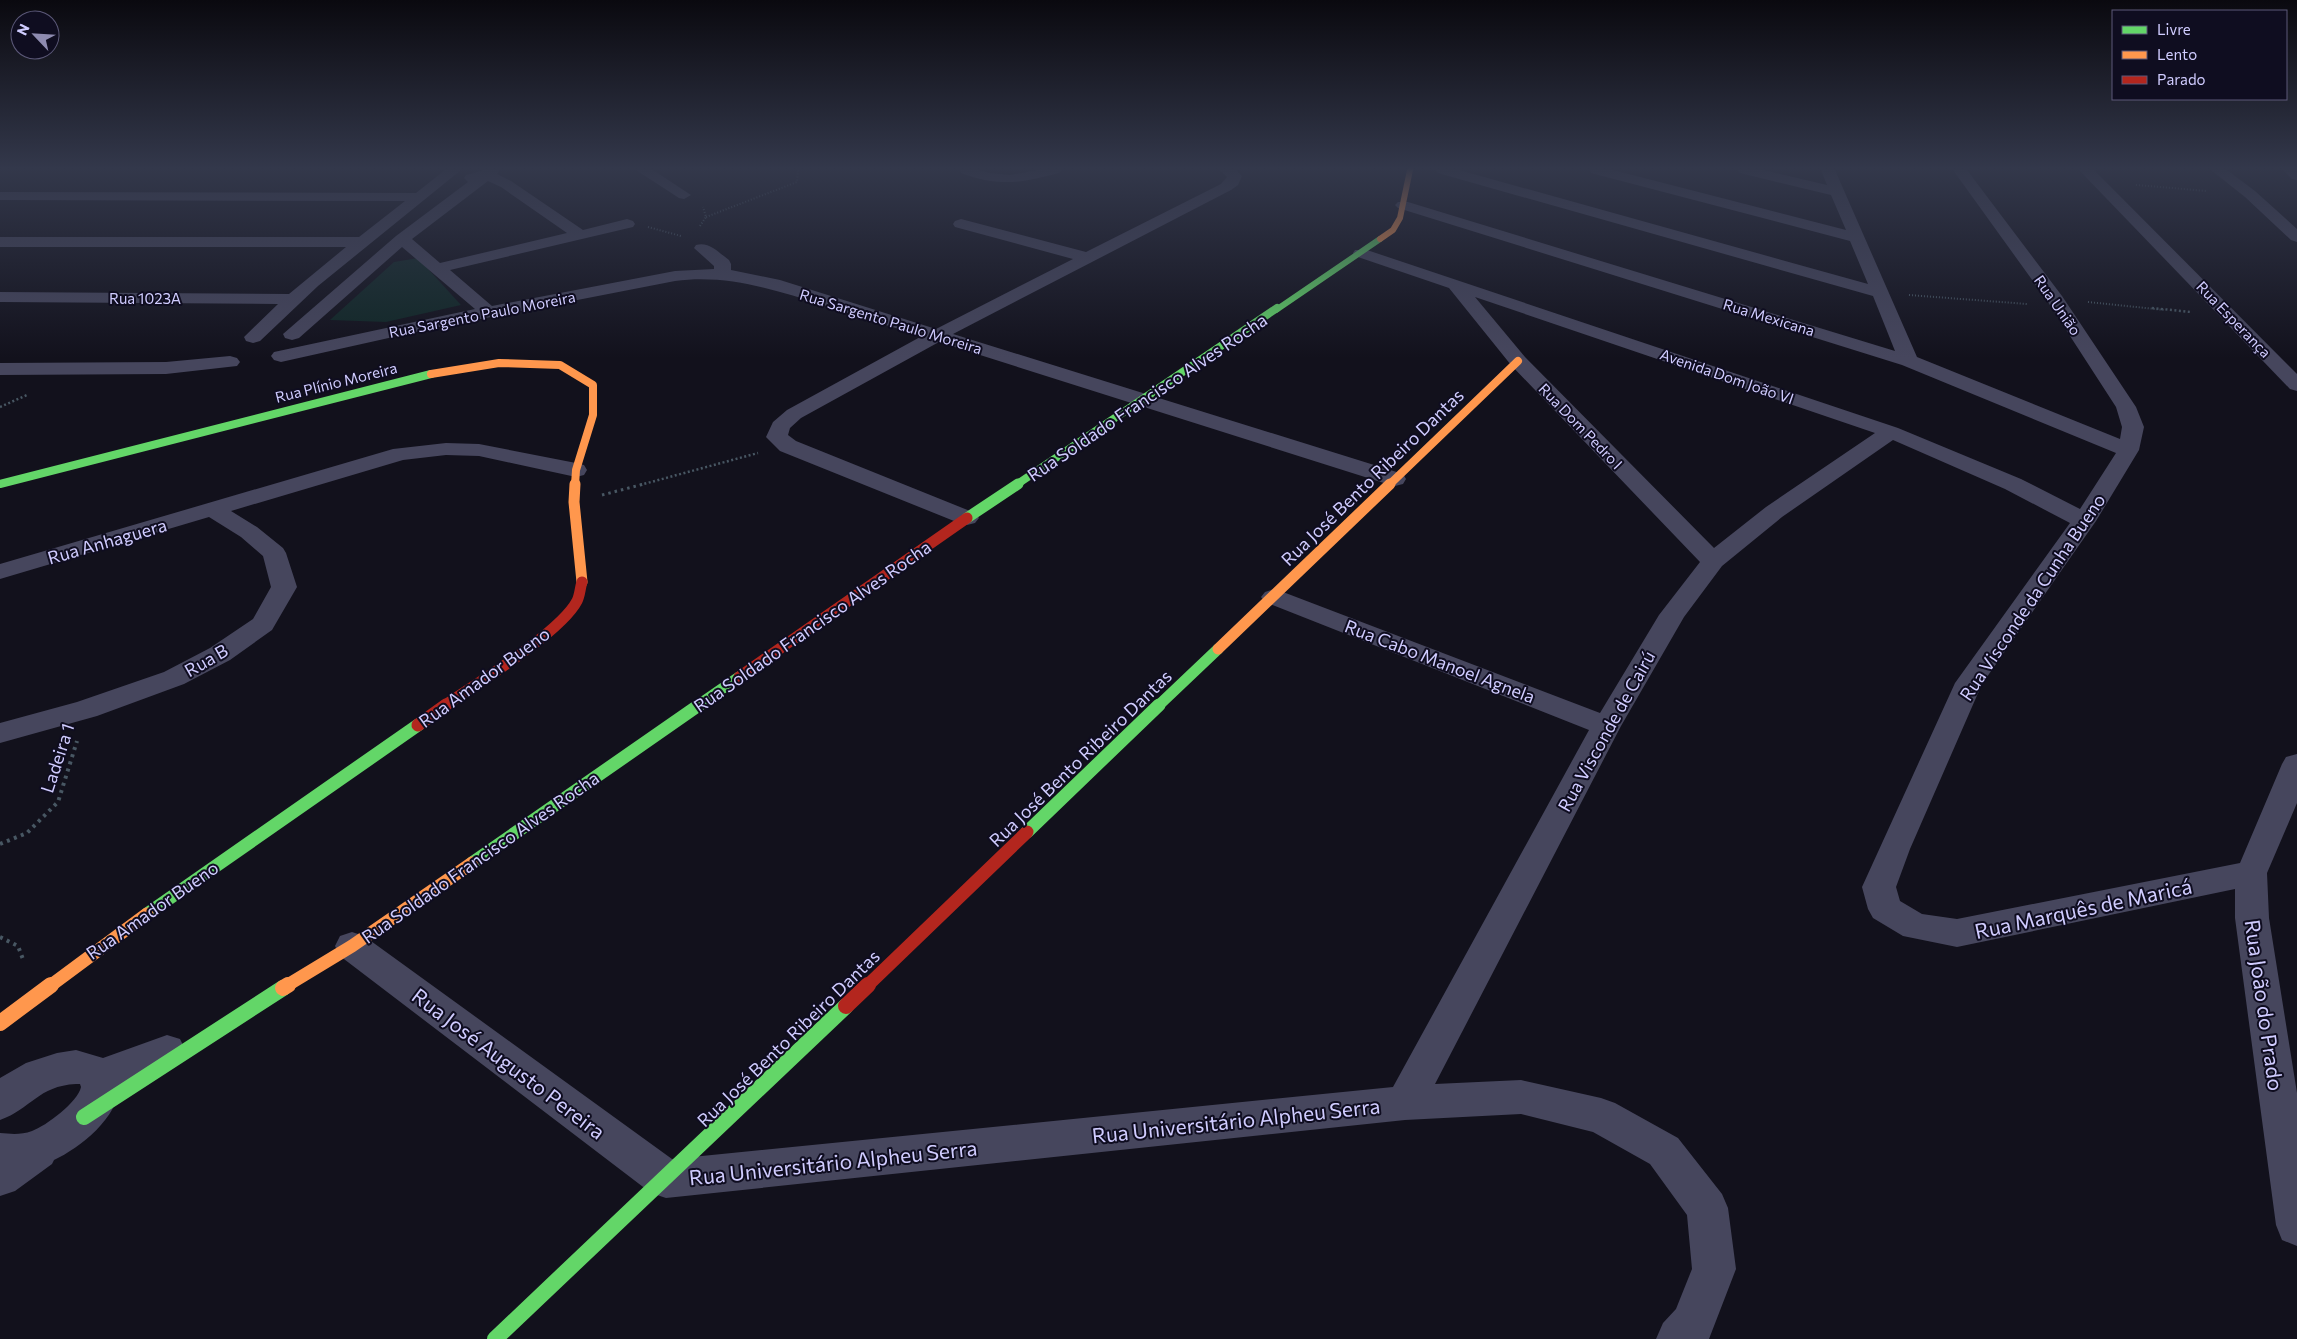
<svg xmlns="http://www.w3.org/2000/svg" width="2297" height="1339" font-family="Commissioner,sans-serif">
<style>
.green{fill:#102726}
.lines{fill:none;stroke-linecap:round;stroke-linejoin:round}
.path-far3{stroke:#485763;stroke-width:2;stroke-dasharray:1 2;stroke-linecap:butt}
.path-far2{stroke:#485763;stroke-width:2.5;stroke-dasharray:2 2.5;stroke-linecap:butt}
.path-far1{stroke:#485763;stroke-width:3;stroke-dasharray:2.5 4;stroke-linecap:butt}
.path{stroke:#485763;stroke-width:4;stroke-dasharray:3 4.5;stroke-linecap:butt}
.street{fill:#46465d;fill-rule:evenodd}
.fast-far4{stroke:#63d668;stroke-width:6}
.fast-far3{stroke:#63d668;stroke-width:8}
.fast-far2{stroke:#63d668;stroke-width:11}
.fast-far1{stroke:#63d668;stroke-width:13}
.fast{stroke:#63d668;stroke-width:16}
.slow-far4{stroke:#ff974d;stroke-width:6}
.slow-far3{stroke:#ff974d;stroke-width:8}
.slow-far2{stroke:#ff974d;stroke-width:11}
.slow-far1{stroke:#ff974d;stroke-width:13}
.slow{stroke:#ff974d;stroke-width:16}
.jam-far2{stroke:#b3261e;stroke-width:11}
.jam-far1{stroke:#b3261e;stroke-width:13}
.jam{stroke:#b3261e;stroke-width:16}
.labels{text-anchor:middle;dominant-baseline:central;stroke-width:4;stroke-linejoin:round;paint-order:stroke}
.far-street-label{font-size:15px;fill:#d0ccff;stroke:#0f0d20}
.street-label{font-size:18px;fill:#d0ccff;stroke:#0f0d20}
.near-street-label{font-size:21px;fill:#d0ccff;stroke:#0f0d20}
</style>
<rect width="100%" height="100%" fill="#12111c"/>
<path class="green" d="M418,258L461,305L386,322L330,320L394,262Z"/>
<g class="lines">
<g class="path-far3">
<path d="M2136,185L2207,191"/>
<path d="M706,217L797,182L798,170"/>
<path d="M700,226L706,217L703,207"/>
<path d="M648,227L681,236"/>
<path d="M1909,295L2027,304"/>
<path d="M2088,302L2165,310"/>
</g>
<g class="path-far2">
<path d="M2152,308L2191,312"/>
<path d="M0,407L27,395"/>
<path d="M640,485L758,453"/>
</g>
<path class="path-far1" d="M602,495L644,484"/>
<g class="path">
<path d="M0,844L27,833L58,802L77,741"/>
<path d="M0,937L18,946L24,962"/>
</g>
<g class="street">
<path d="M445,170H461L318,286L260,341L253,343L246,341L244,337L278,304L0,302V292L289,294L346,247H0V237H359L405,201L0,200V192L416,193Z"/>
<path d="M484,170H500L497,174L511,181L583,230L627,219L633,221L635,224L633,227L450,270L492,306L675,271L714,269V266L694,248L696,245C709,241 719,253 729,260L731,264V270L780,280L936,329L1073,259L955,227L953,224L955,221L961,219L1086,252L1221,184L1227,177L1220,170H1236L1242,176L1238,185L1231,190L953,334L1403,474L1406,479L1403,484L1395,486L1387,484L939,342L801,418L790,428L788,435L796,441L975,513L979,518L975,523L967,525L959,523L780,451L766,437L773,422L787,410L922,336C889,326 856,316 824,305C774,290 728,274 675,281L429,329L281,362L274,360L271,356L274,352L475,309L402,247L299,338L292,340L285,338L283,334L396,236L468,182L464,178L466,175ZM488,181L501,187L567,233L440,263L412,239Z"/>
<path d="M636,170H653L691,195L684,199L679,198Z"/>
<path d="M959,170H979L990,173L1010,175L1037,170H1061L1059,173C1021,183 999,187 961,173Z"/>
<path d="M1436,170H1459L1868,284L1850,241L1591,173L1589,170H1613L1846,230L1831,195L1740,173L1738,170H1763L1827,185L1821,170H1835L1917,357L2120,439L2122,427L2116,407L2048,302L1953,170H1967L2062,296L2136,407L2144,427L2139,450L2096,521L1982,684L1910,849L1896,887L1900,901L1922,914L1957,919L2240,863L2282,764L2286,757L2297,754V803L2267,873L2269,918L2297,1093V1246L2282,1240L2276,1225L2235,918V889L1957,947L1903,936L1873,918L1868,909L1862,887L1955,683L2070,523L2005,489L1893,440L1782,517L1722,566L1684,617L1621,726L1435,1084L1521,1080L1601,1098L1615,1103L1678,1138L1722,1194L1728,1208L1736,1269L1709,1339H1656L1663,1323L1676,1309L1692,1269L1687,1215L1650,1164L1593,1132L1521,1114L1405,1120L666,1198L651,1193L340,956L335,946L340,936L352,932L364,936L672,1159L1393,1087L1589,730L1265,602L1261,597L1265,592L1274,589L1283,592L1600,713L1659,615L1700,562L1511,365L1449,288L1355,256L1353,253L1355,250H1367L1898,428L2021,479L2080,509L2116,453L1902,365L1398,208L1395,205L1398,202H1408L1895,351L1873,296L1438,173ZM1475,297L1875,433L1766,507L1714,548L1525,357Z"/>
<path d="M2079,170H2094L2297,374V391L2290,389Z"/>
<path d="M2211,170H2227L2255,191L2297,229V242L2291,240L2245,197Z"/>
<path d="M2283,170H2297V180L2292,179Z"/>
<path d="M230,356L237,358L240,362L237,366L166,374L0,375V363L166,362Z"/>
<path d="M446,443L479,444L576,463L584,465L587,470L584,475L576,477L479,456L446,455L403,460L231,511L257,527L283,548L286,553L297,587L272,630L230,660L184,684L97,716L0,743V723L77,702L164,672L210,648L253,619L271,587L263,556L241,537L209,517L0,579V564L393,449Z"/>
<path d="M167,1035L180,1039L186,1051L180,1063L119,1086C119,1117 80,1148 54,1160L52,1164L15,1191L0,1196V1133C11,1134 21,1135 32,1131C46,1126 78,1102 81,1087L80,1084H76C38,1086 31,1109 0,1120V1078L26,1063L57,1053L76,1050L103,1058Z"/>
</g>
<path class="fast-far4" d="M1276,310L1380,239"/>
<g class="fast-far3">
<path d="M0,484L431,374"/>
<path d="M1016,485L1277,308"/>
</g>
<g class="fast-far2">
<path d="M967,518L1018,484"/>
<path d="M697,706L739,677"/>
<path d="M1158,706L1218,649"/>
</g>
<g class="fast-far1">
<path d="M1027,832L1159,705"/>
<path d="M472,863L699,705"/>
<path d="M147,914L418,725"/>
</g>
<g class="fast">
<path d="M84,1117L283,988"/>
<path d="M495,1339L846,1006"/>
</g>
<path class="slow-far4" d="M1380,239L1393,230L1400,218L1410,170"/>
<g class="slow-far3">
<path d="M431,374L499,363L560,365L593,385V415L576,470L575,485"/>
<path d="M1389,485L1518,361"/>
</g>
<g class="slow-far2">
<path d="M575,484L574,502L582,582"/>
<path d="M1218,649L1390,484"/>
</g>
<g class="slow-far1">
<path d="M50,986L147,914"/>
<path d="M286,986L352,946L472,863"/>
</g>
<g class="slow">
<path d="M283,988L288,985"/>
<path d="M0,1023L51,985"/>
</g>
<g class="jam-far2">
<path d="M739,677L967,518"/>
<path d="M444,706C476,684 561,632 577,601C580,595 580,588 582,582"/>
</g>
<g class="jam-far1">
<path d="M418,725L446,705"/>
<path d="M867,986L1027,832"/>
</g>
<path class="jam" d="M846,1006L868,985"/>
</g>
<linearGradient id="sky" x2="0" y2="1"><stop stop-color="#0a090f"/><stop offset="0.47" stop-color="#33384b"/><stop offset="1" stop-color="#33384b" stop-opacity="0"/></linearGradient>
<rect width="2297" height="358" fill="url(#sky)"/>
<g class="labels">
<g class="far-street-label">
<text x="145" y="298">Rua 1023A</text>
<text transform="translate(2058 305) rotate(55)">Rua União</text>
<text transform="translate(482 314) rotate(-11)">Rua Sargento Paulo Moreira</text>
<text transform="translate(1769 317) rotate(17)">Rua Mexicana</text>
<text transform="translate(2234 319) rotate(46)">Rua Esperança</text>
<text transform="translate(891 321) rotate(17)">Rua Sargento Paulo Moreira</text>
<text transform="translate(1727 376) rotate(19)">Avenida Dom João VI</text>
<text transform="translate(336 382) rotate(-14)">Rua Plínio Moreira</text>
<text transform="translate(1581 426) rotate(46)">Rua Dom Pedro I</text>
</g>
<g class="street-label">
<text transform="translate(1147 397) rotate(-34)">Rua Soldado Francisco Alves Rocha</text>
<text transform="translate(1372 477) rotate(-44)">Rua José Bento Ribeiro Dantas</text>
<text transform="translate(107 541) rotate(-16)">Rua Anhaguera</text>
<text transform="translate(2032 597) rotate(-56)">Rua Visconde da Cunha Bueno</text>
<text transform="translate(812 626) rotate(-35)">Rua Soldado Francisco Alves Rocha</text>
<text transform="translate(206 660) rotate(-30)">Rua B</text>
<text transform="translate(1440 661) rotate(21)">Rua Cabo Manoel Agnela</text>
<text transform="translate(484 677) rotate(-36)">Rua Amador Bueno</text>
<text transform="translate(1606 731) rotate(-61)">Rua Visconde de Cairú</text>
<text transform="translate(57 758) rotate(-72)">Ladeira 1</text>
<text transform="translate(1080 758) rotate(-44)">Rua José Bento Ribeiro Dantas</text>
<text transform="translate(480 857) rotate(-35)">Rua Soldado Francisco Alves Rocha</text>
<text transform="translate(152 910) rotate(-35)">Rua Amador Bueno</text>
<text transform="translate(788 1038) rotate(-44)">Rua José Bento Ribeiro Dantas</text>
</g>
<g class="near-street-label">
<text transform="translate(2083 908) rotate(-12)">Rua Marquês de Maricá</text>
<text transform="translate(2265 1005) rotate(82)">Rua João do Prado</text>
<text transform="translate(509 1063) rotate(37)">Rua José Augusto Pereira</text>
<text transform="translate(1236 1120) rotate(-6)">Rua Universitário Alpheu Serra</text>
<text transform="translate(833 1162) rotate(-6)">Rua Universitário Alpheu Serra</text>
</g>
</g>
<rect x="2112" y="10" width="175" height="90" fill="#0f0d20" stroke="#5c5979"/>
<rect x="2122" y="26" width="25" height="8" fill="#63d668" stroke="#5c5979"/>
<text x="2157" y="35" font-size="15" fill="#d0ccff">Livre</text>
<rect x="2122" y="51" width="25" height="8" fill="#ff974d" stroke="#5c5979"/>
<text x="2157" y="60" font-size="15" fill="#d0ccff">Lento</text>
<rect x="2122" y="76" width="25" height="8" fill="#b3261e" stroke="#5c5979"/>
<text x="2157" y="85" font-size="15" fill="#d0ccff">Parado</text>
<g transform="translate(35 35) rotate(295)"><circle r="24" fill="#0f0d20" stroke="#5c5979"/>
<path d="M0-4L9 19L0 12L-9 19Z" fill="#8e8bb0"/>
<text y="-8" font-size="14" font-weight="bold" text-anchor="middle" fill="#d0ccff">N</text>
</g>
</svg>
